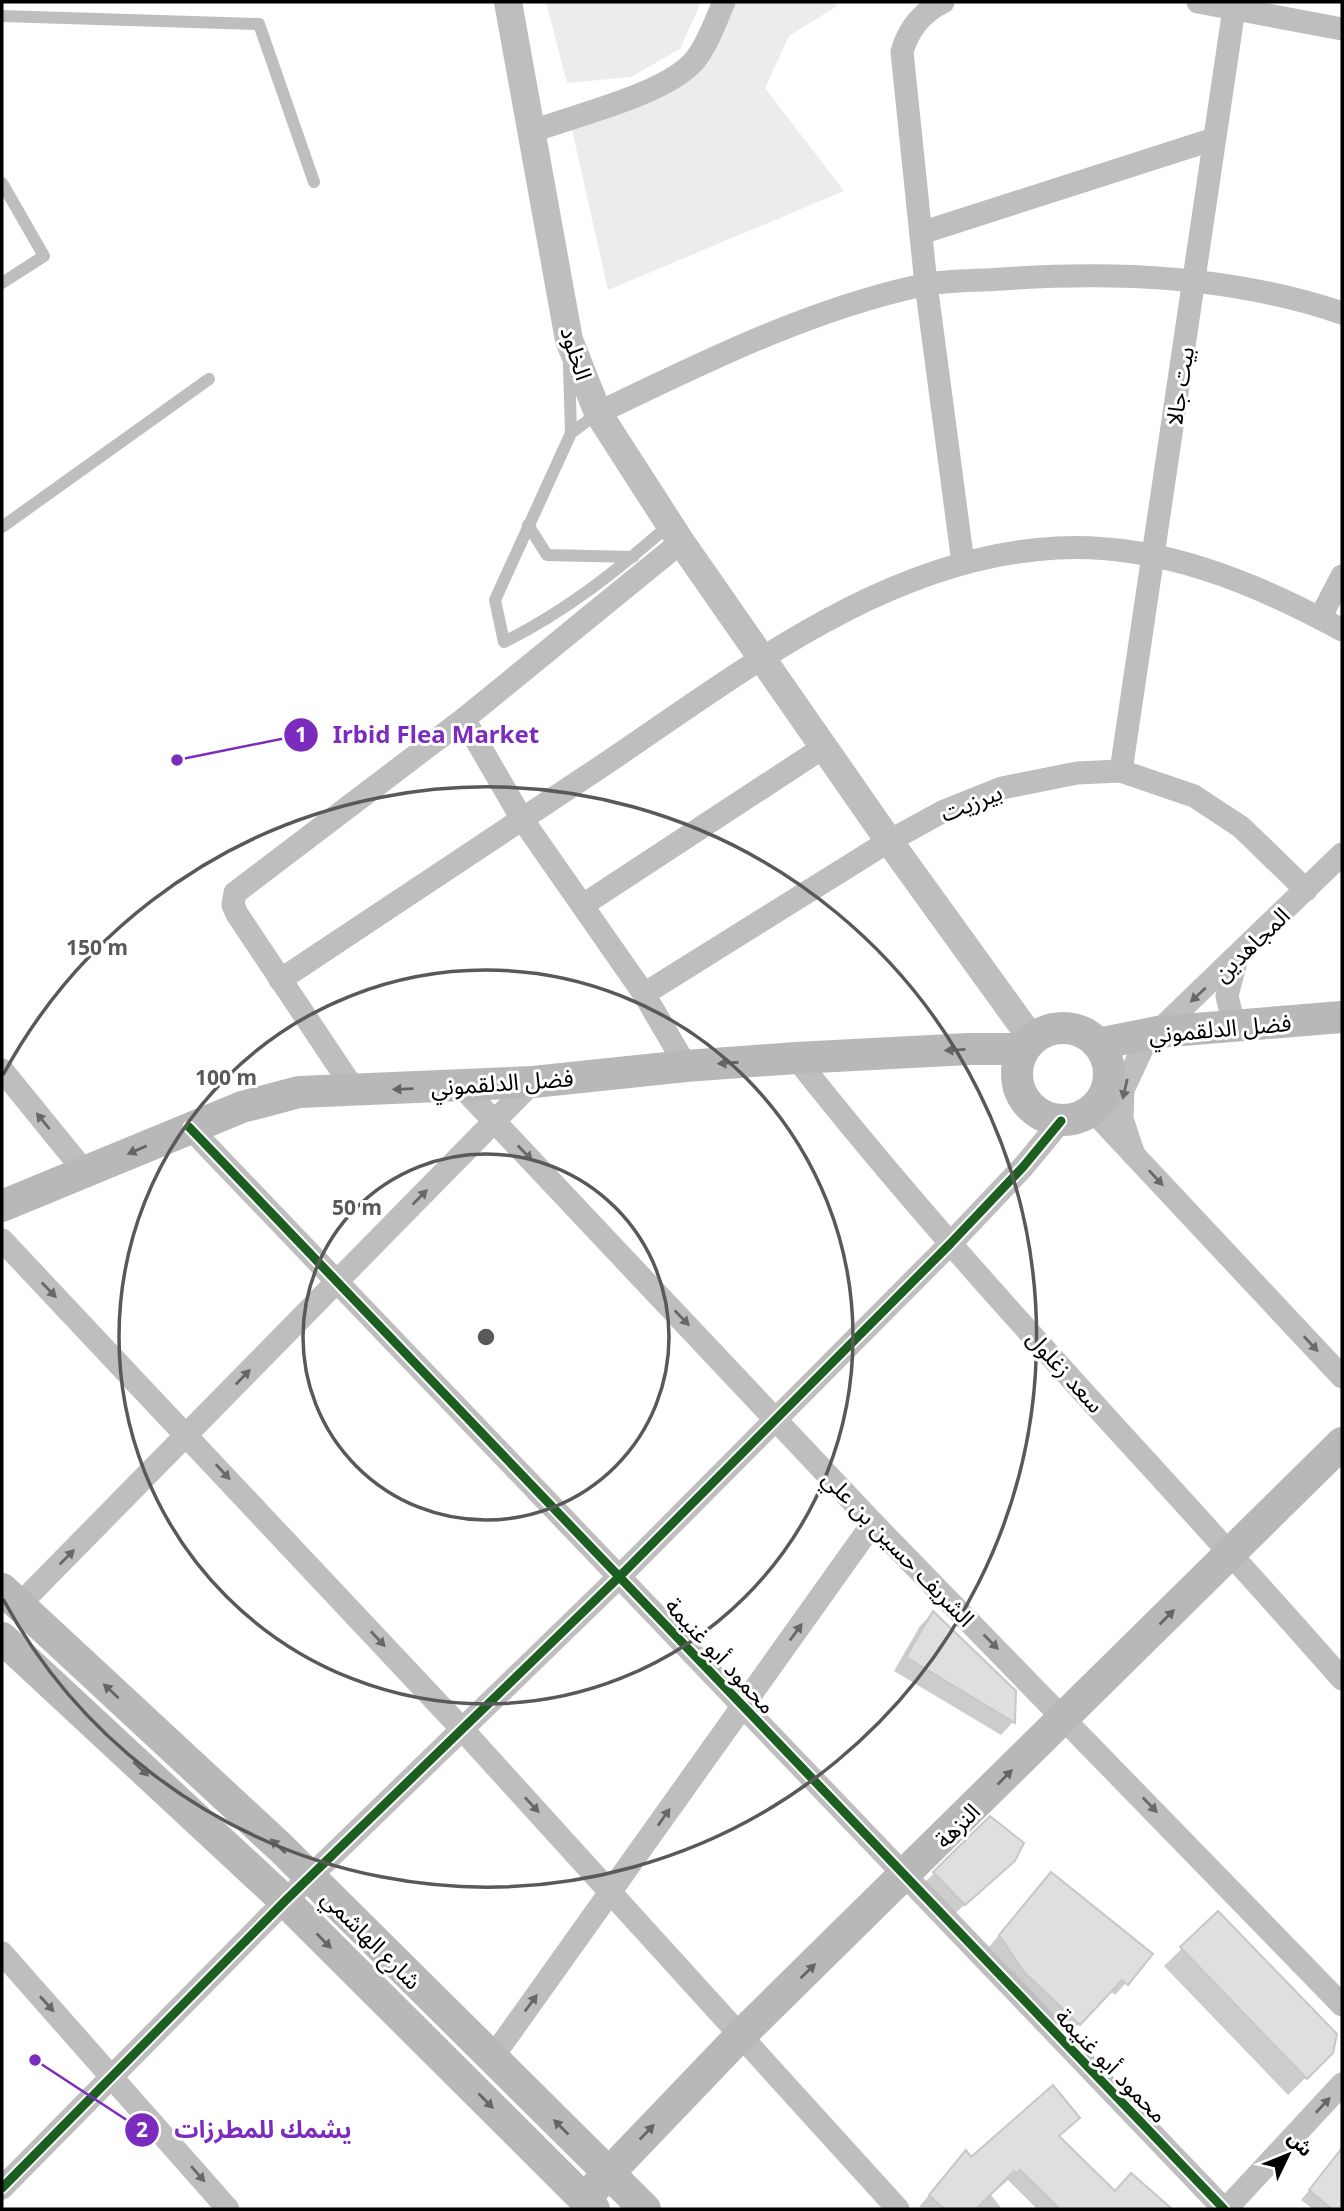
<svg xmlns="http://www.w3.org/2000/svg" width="1344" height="2211" font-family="'Noto Sans','Noto Sans Arabic',sans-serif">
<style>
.green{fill:#ececec}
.shadow{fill:#0003}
.building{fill:#dfdfdf;stroke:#c7c7c7;stroke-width:2}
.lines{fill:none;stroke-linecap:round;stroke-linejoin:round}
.service{stroke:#bebebe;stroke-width:12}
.minor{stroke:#bebebe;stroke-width:23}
.tertiary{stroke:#bebebe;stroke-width:28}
.secondary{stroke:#b8b8b8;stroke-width:32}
.cycleway-casing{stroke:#fff;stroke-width:13}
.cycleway{stroke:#1b5e20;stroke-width:9}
.oneway{fill:#686868}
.oneway2{fill:#656565}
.ring{fill:none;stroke:#595959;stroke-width:3.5}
.labels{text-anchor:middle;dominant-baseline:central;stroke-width:6;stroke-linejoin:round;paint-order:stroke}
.street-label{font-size:23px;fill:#000;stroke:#fff}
.centre{fill:#595959;stroke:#fff;stroke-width:3.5}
.ring-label{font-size:21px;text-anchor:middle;font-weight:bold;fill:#595959;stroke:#fff;stroke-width:6;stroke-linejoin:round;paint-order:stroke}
.leader{fill:none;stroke:#7b2cbf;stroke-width:2.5}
.callout-dot{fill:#7b2cbf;stroke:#fff;stroke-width:2.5}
.mark-label{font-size:21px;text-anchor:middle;font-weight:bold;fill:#fff}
.callout-label{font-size:24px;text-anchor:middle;font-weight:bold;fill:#7b2cbf;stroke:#fff;stroke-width:6;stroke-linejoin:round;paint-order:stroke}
</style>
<rect width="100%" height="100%" fill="#fff"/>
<g class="green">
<path d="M546,2H701L680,49L631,77L567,83Z"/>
<path d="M728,2H835L837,6L789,36L765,88L844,191L608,290L571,125L696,59Z"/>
</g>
<g class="shadow">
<path d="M933,1613L1013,1722L1001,1735L894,1671L920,1626Z"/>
<path d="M990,1818L1014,1860L951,1917L921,1886Z"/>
<path d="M1040,1886L1151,1955L1115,1995L1110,1991L1068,2035L989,1947Z"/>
<path d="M1218,1913L1331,2053L1288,2095L1164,1966Z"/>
<path d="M1058,2137L1115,2192L1164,2205L1160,2209H1037L1008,2180L991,2195L1002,2209L919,2207L955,2164Z"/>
<path d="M1332,2163L1342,2171V2209H1313L1301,2200Z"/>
</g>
<g class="building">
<path d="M933,1611L1016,1691L1015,1723L906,1657Z"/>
<path d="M990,1816L1024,1843L1015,1861L965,1905L933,1872Z"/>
<path d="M1051,1872L1153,1954L1128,1985L1122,1980L1080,2025L1024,1972L999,1935Z"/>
<path d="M1218,1911L1337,2034L1333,2053L1307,2079L1180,1947Z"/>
<path d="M1053,2085L1080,2118L1059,2136L1115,2191L1131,2173L1172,2209H1060L1020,2170L1016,2174L1014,2171L976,2209H944L929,2195L966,2150L971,2157Z"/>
<path d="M1342,2148V2209H1332L1309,2190Z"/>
</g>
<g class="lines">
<g class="service">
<path d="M2,16L259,24L314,182"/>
<path d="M2,183L44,256L2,283"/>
<path d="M569,365L571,433L495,600L504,642C565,612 618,570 669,525"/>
<path d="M571,433L598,413"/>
<path d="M528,525L547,555L633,557"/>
<path d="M2,527L209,379"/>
</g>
<g class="minor">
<path d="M943,2C921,13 908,30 902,52L926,284L963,563"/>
<path d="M1198,2L1342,29"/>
<path d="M533,131C576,115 667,94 695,60C708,44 716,20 724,2"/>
<path d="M921,233L1214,139"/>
<path d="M598,413C702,363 810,309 923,285C948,280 976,281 1002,279C1117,271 1232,276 1342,313"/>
<path d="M1320,618L1342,576"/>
<path d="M464,719L522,819L644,994L686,1066"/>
<path d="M1121,771L1235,2"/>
<path d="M583,905L824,747"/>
<path d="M280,980C385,910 491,840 596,770C734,678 883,557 1057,548C1159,543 1254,582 1342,630"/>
<path d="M644,994L889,841L942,812L1002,788L1077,773L1121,771L1194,796L1241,827L1306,890"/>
<path d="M1234,1025L1227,996L1236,961"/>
<path d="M796,1058C967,1275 1161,1472 1342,1679"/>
<path d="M2,1070L85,1172"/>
<path d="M461,1086L873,1523L1342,2005"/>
<path d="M355,1091L237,914L233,905L235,893L464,719L681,542"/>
<path d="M1092,1110L1342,1377"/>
<path d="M189,1127L1224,2209"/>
<path d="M1134,1155L1122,1119L1123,1090L1144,1045L1342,854"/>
<path d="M2,1240L462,1729L898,2209"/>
<path d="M19,1605L533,1082"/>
<path d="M2,1953L228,2209"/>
<path d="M492,2058L873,1523"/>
<path d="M2,2188L285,1901L620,1576L950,1244L1023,1167L1061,1121"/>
<path d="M1226,2209L1342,2084"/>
</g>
<path class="tertiary" d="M508,2L569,340L598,413L681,542L889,841L1032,1039"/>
<g class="secondary">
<circle cx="1063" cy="1074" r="46"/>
<path d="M1098,1044L1158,1032L1342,1017"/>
<path d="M2,1206L242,1107L299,1092L533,1082L686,1066L796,1058L969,1049H1023"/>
<path d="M2,1589L280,1847L645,2209"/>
<path d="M2,1638L285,1901L594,2209"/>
<path d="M584,2199L741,2035L1342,1443"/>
</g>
<defs>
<g id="cycleway">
<path d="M189,1127L1224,2209"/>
<path d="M2,2188L285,1901L620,1576L950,1244L1023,1167L1061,1121"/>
</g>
</defs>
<use href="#cycleway" class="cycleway-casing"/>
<use href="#cycleway" class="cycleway"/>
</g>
<defs><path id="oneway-solid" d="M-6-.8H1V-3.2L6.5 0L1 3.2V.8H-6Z" transform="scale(1.75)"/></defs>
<g class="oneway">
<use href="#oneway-solid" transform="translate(1198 995) rotate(137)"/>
<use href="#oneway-solid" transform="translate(1125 1089) rotate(103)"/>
<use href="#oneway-solid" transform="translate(43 1121) rotate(-129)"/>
<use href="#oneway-solid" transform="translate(525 1153) rotate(46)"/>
<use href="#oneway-solid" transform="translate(1156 1178) rotate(47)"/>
<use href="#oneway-solid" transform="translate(420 1197) rotate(-45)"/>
<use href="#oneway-solid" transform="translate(49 1290) rotate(46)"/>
<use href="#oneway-solid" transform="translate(682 1318) rotate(46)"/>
<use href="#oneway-solid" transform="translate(1311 1344) rotate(47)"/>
<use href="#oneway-solid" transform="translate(243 1377) rotate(-46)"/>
<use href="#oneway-solid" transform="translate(223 1472) rotate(47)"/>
<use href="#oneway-solid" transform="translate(67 1557) rotate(-45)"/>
<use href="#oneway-solid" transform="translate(796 1632) rotate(-54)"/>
<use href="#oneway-solid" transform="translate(378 1639) rotate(47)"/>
<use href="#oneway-solid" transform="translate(991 1642) rotate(45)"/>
<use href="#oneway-solid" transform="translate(532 1805) rotate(47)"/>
<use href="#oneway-solid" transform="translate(1150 1805) rotate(46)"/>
<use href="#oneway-solid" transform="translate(664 1817) rotate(-55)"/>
<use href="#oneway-solid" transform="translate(531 2003) rotate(-54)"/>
<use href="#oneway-solid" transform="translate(47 2004) rotate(48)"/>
<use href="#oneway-solid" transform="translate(1323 2105) rotate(-47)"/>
<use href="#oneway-solid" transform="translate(198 2174) rotate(49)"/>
</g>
<g class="oneway2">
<use href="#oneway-solid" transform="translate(955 1050) rotate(177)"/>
<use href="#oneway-solid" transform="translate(728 1063) rotate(176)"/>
<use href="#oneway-solid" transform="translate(403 1089) rotate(178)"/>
<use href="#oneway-solid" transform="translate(137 1150) rotate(157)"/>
<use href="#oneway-solid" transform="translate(1167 1617) rotate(-45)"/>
<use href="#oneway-solid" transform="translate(111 1691) rotate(-137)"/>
<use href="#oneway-solid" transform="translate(141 1769) rotate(43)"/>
<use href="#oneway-solid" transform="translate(1005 1777) rotate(-45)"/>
<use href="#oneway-solid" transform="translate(278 1846) rotate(-137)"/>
<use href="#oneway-solid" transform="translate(324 1941) rotate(45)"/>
<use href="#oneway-solid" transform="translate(808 1971) rotate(-44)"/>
<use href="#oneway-solid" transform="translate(486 2101) rotate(45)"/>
<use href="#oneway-solid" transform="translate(561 2127) rotate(-135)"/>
<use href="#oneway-solid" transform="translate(647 2132) rotate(-46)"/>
</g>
<g class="ring">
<circle cx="486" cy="1337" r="183"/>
<circle cx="486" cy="1337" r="367"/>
<path d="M3 1075A550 550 0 1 1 3 1599"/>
</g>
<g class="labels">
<g class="street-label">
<text transform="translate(577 353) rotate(72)">الخلود</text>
<text transform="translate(1179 386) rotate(-81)">بيت جالا</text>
<text transform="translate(971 802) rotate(-22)">بيرزيت</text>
<text transform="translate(1251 944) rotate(-44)">المجاهدين</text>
<text transform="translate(1220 1028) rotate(-5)">فضل الدلقموني</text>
<text transform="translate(502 1082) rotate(-4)">فضل الدلقموني</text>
<text transform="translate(1066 1371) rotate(48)">سعد زغلول</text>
<text transform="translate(899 1548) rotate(46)">الشريف حسين بن علي</text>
<text transform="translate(721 1655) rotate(47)">محمود أبو غنيمة</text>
<text transform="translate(957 1825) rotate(-45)">النزهة</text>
<text transform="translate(372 1939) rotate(45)">شارع الهاشمي</text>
<text transform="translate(1112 2065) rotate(46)">محمود أبو غنيمة</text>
</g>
</g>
<circle cx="486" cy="1337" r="10" class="centre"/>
<g class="ring-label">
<text x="97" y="955">150 m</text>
<text x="226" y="1085">100 m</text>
<text x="357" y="1215">50 m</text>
</g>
<path class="leader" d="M177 760L301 735M35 2060L142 2130"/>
<g class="callout-dot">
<circle cx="177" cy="760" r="7"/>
<circle cx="35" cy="2060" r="7"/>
<circle cx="301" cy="735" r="18"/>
<circle cx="142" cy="2130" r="18"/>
</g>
<g class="mark-label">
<text x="301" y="742">1</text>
<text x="142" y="2137">2</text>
</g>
<g class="callout-label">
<text x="436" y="743">Irbid Flea Market</text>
<text x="263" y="2138">يشمك للمطرزات</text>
</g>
<rect width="1344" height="2211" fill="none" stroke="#000000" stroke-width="7"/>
<g transform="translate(1288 2155) rotate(47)" stroke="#ffffff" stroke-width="5" paint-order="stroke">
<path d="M0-5L12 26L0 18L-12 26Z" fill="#000000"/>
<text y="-10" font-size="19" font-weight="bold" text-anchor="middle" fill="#000000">ش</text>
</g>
</svg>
